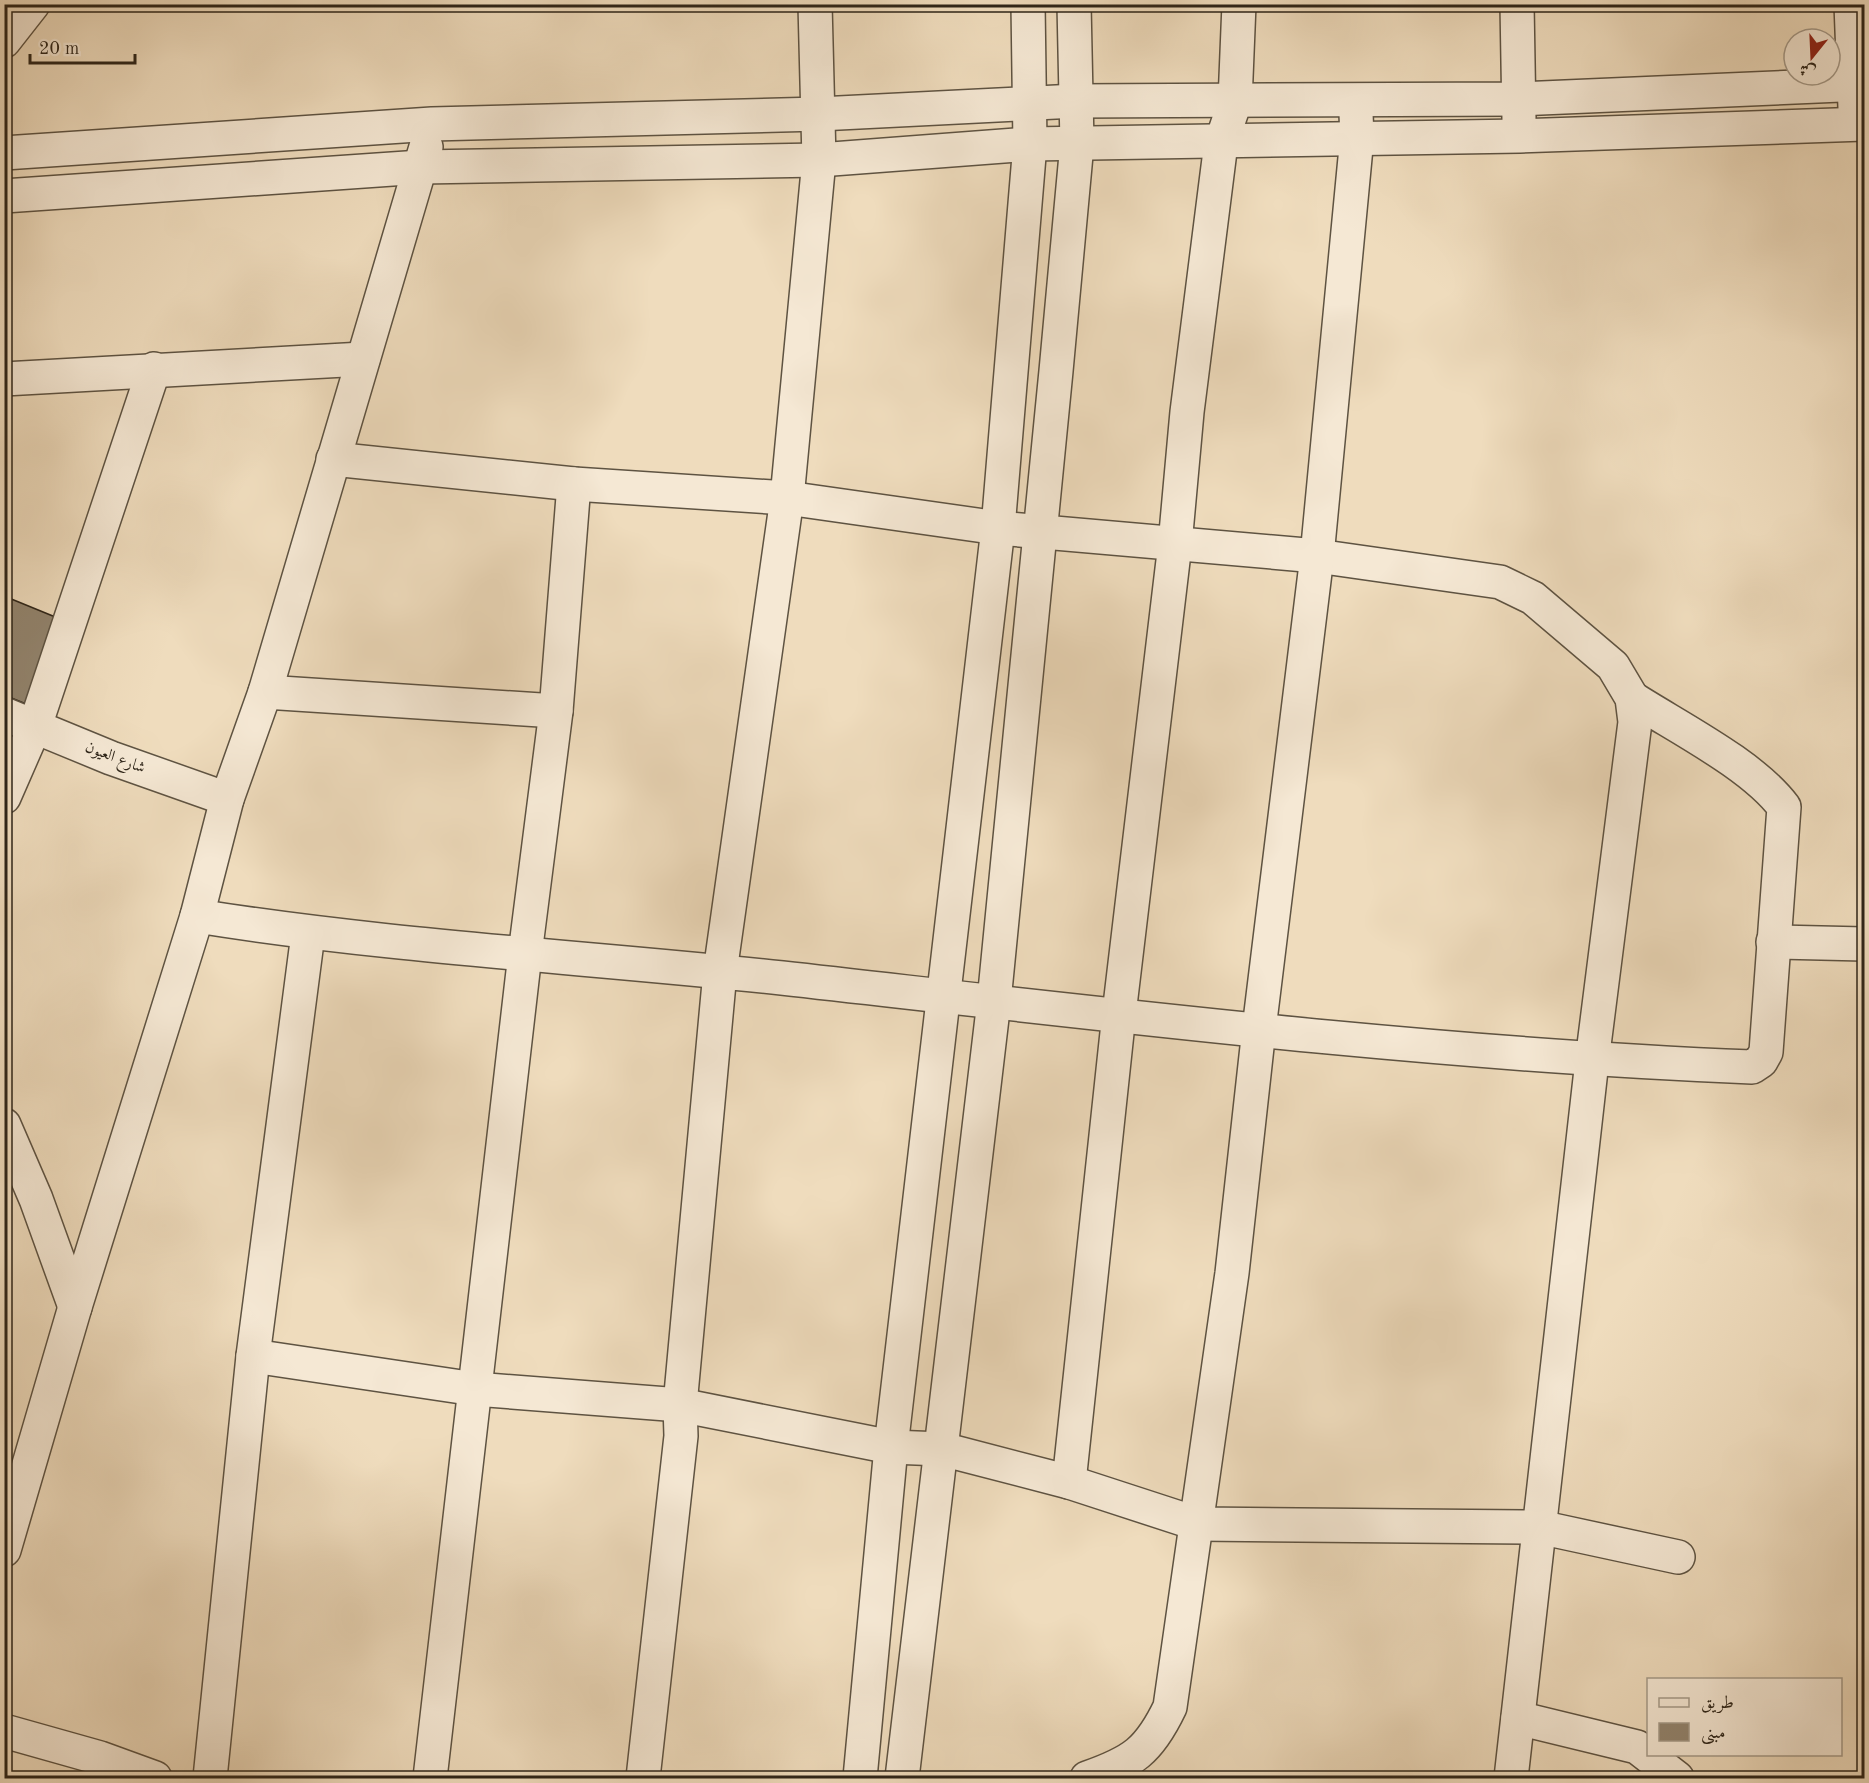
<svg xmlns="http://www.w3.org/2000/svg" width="1869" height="1783" font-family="'Old Standard TT',Amiri,serif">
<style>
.building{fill:#92846e;stroke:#2e2519;stroke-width:1.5}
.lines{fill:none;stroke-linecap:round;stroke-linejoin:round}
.minor-casing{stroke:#5e5342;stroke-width:36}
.minor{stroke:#f5e8d4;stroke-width:33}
.labels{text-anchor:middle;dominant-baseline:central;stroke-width:5;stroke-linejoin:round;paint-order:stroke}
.street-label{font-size:16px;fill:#2e2519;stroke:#f5e8d4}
</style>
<rect width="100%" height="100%" fill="#efdcbd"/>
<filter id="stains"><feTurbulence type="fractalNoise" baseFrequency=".00333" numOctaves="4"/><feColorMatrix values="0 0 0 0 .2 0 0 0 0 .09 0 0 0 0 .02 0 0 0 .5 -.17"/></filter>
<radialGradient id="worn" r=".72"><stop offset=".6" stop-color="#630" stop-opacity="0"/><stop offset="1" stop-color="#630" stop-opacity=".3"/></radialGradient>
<path class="building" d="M4,596L65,621L31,706L4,695Z"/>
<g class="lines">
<defs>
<g id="minor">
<path d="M1517,4L1519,120"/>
<path d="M1851,4L1855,108"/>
<path d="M4,41L33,4"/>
<path d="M4,153L432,124L819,114L1076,101L1519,99L1864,84"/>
<path d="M4,196L421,167L819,160L1030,144L1520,136L1864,124"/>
<path d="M4,379L363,359"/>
<path d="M333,459L574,484L787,498L998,528L1317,556L1500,582L1533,598L1613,666L1632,698L1635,722L1592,1061L1511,1778"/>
<path d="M265,692L556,711"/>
<path d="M4,714L111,758L227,799"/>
<path d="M4,797L35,726L154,369"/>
<path d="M197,916C391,947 587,957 782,978C1105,1014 1428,1054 1752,1067L1761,1061L1766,1052L1784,807C1753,765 1677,727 1632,698"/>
<path d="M1773,942L1864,944"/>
<path d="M4,1125L36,1199L75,1307"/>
<path d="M253,1356L475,1389L680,1405L891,1447L942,1449L1069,1482L1198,1524L1539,1527L1678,1557"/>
<path d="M1069,1482L1119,1014L1175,544L1187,412L1221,143L1235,102L1239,4"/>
<path d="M4,1550L75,1307L197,916L227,799L265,692L426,147"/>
<path d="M1518,1718L1637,1747L1677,1778"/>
<path d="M4,1731L100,1758L155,1778"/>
<path d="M210,1778L253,1356L308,934"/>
<path d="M430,1778L525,954L556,711L574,484"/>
<path d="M643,1778L681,1436L680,1405L720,972L787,498L819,160L815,4"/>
<path d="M860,1778L891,1447L998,528L1030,144L1028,4"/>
<path d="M902,1778L994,1001L1056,371L1077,144L1074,4"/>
<path d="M1087,1778C1133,1762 1149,1751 1170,1707L1232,1273L1259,1029L1317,556L1357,137L1356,114"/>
</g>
</defs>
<use href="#minor" class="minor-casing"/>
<use href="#minor" class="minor"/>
</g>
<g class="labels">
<g class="street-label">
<text transform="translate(115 758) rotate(21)">شارع العيون</text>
</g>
</g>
<rect width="1869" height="1783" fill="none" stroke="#efdcbd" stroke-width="24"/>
<rect x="6" y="6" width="1857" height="1771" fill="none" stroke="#2e2519" stroke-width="3"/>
<rect x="12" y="12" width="1845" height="1759" fill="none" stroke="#2e2519" stroke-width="1.5"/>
<rect x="1647" y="1678" width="195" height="78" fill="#f5e8d4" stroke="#a59a89" stroke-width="1.5"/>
<rect x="1659" y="1698" width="30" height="9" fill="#f5e8d4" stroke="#a59a89" stroke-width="1.5"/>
<text x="1701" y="1708" font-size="18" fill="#2e2519">طريق</text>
<rect x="1659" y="1723" width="30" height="18" fill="#92846e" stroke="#a59a89" stroke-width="1.5"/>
<text x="1701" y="1738" font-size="18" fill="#2e2519">مبنى</text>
<g transform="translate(1812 57) rotate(198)"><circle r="28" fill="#f5e8d4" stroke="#a59a89" stroke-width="1.5"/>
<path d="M0-4.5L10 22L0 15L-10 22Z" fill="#8f2418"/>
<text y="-9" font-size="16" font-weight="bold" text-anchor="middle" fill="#2e2519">ش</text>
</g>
<path d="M30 54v9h105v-9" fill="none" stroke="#2e2519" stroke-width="3"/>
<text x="39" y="54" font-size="18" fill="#2e2519" stroke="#f5e8d4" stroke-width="4.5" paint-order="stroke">20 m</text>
<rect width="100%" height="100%" filter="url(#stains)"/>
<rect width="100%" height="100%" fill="url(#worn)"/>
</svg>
